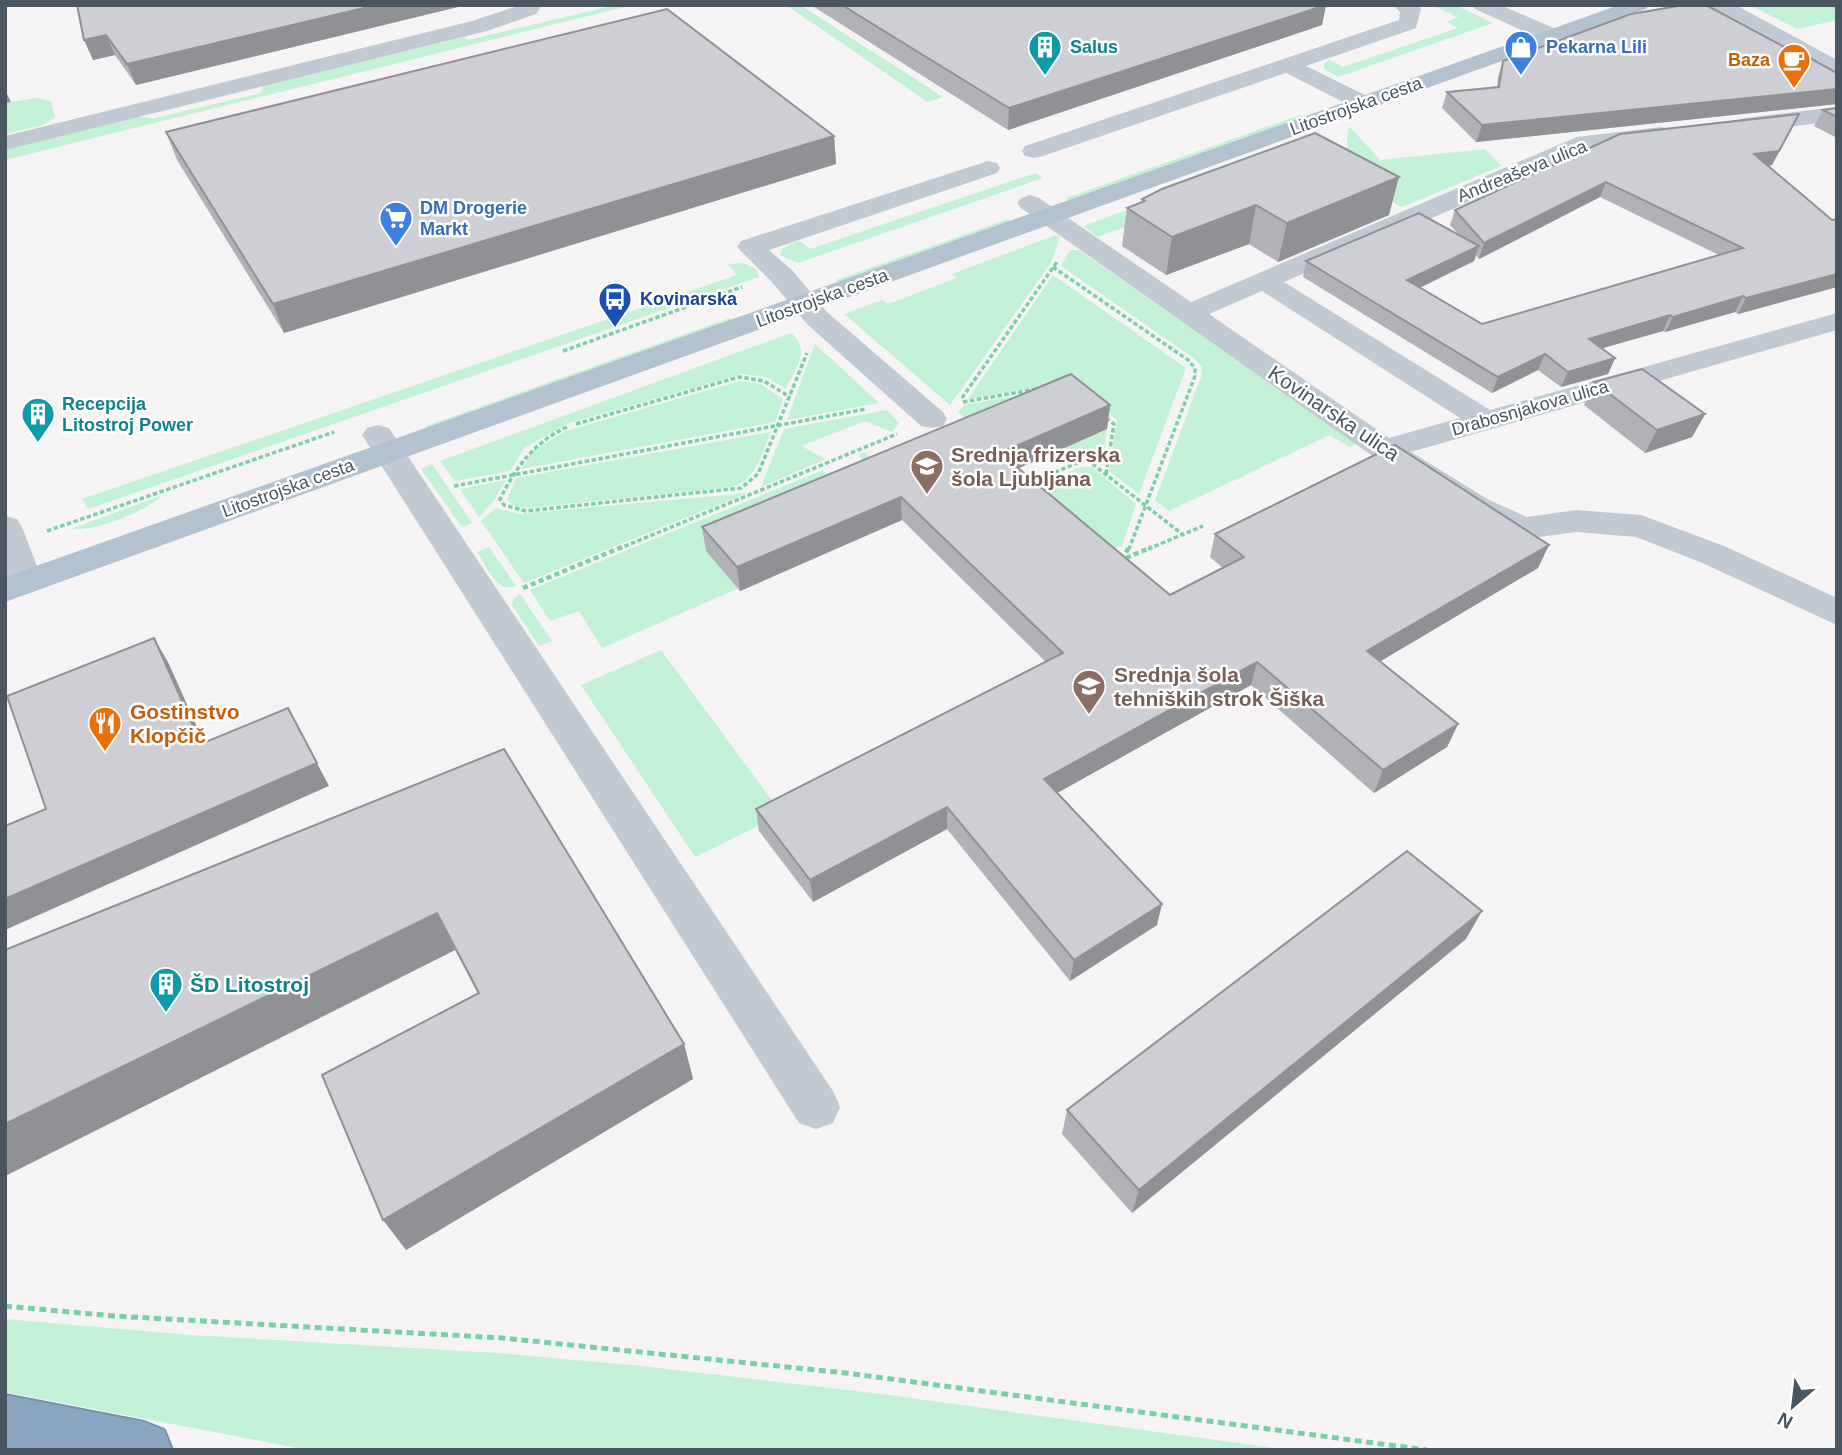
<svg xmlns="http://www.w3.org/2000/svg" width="1842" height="1455" font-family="Arial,sans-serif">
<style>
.green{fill:#c3f1d5}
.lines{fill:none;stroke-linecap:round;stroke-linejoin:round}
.highway-casing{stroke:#7690ad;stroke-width:4}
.path-far2{stroke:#7ad0a6;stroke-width:3.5;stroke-dasharray:4.5 2.5;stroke-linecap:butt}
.path-far1{stroke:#7ad0a6;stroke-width:4.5;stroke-dasharray:5 3.5;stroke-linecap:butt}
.path{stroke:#7ad0a6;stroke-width:5;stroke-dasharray:7 4.5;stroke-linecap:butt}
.minor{fill:#c1cad2;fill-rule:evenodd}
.major{fill:#b3c2d1;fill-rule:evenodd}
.highway{fill:#8ba5c1;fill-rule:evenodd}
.wall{fill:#b0b2b7;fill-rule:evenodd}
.shaded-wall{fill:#909195}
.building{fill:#cdcfd5;stroke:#909195;stroke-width:2}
.labels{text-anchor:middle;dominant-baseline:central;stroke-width:5;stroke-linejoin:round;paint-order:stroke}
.far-culture-label{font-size:18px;font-weight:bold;fill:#0d838f;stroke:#fff;text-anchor:start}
.far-shop-label{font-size:18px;font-weight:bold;fill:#366cbe;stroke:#fff;text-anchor:start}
.far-food-label{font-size:18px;font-weight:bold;fill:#c56008;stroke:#fff;text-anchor:end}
.far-street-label{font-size:18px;fill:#4a5661;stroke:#fff}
.far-transit-label{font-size:18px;font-weight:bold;fill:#164399;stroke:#fff;text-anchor:start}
.street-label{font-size:21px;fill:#4a5661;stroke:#fff}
.education-label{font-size:21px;font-weight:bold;fill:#785e54;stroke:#fff;text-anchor:start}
.food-label{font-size:21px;font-weight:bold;fill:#c56008;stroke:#fff;text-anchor:start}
.culture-label{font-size:21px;font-weight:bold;fill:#0d838f;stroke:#fff;text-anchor:start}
</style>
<rect width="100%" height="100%" fill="#f5f3f3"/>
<g class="green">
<path d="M616,5H633L5,160V147L136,117L155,118L261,93L263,86L464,37L468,40Z"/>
<path d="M786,5H800L943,97L928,102Z"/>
<path d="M1432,5H1455L1493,23L1338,77L1324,69V63L1329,60L1343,67L1458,28L1447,22L1458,17Z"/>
<path d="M1749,5H1837V20L1797,29Z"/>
<path d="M36,98L51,101L55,117L43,125L5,134V103Z"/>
<path d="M1300,115L1304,117L1070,201L1066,198Z"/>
<path d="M1351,128L1380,160L1485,149L1501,166L1402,207L1345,176L1348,129Z"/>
<path d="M1288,150L1305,159L1098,237L1083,226Z"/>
<path d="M1035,173L1043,178L798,263L780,255L782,249L798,240L810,249Z"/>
<path d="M1008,219L1012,222L839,283L836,280Z"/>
<path d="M1056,235L1060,237L1051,263L950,405L844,314L882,300L888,304L957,278L952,274Z"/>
<path d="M1070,250H1079L1357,443L1349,447L1330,435L1169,511L1155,500L1201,377L1202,368L1195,359L1061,266Z"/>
<path d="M743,263L756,269L759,277L88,509L82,499L737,275L728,264Z"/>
<path d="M1053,275L1186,368L1139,494L1109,471L1117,420L1073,385L1046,386L968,399Z"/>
<path d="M730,318L734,321L429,430L426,426Z"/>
<path d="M791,333C812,351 795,368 786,389L766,377L742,374L569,423L524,448L510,471L455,481L440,461Z"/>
<path d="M815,344L879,403L787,420Z"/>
<path d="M740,381L761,384L783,399L775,422L521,469L534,450L566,431Z"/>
<path d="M1056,389L975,426L958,412L964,405Z"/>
<path d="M887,410L899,423L892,432L865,421L801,446L826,459L761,487L784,429Z"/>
<path d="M1107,429L1103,466L1089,455L1079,459L1065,447Z"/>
<path d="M771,432C762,452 756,481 732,487L527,508L515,506L507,500L516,478Z"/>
<path d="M865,452L883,476L739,588L602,648L579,611L550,621L530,590L823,470L834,489L870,474L859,454Z"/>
<path d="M432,464L472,523L462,527L421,469Z"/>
<path d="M1080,467H1092L1136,504L1122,546L1093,559L1018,494Z"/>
<path d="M506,480L494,500L479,517L460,489Z"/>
<path d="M747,493L524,583L481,521L496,508L519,514Z"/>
<path d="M163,495C145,511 96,532 71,529Z"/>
<path d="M489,547L516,586C495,593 487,566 477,552Z"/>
<path d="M520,594L552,641L539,646L512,605L513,599Z"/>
<path d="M661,650L782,814L695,857L581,685Z"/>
<path d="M5,1319L191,1335L498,1353L642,1366L889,1395L1288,1450H308L5,1392Z"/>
</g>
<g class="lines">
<defs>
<path id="highway" d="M5,1395L144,1422L164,1430L172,1450H5Z"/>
</defs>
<use href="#highway" class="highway-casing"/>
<g class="path-far2">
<path d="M1053,267L1188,360L1195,368V376L1129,549"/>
<path d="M563,351L742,287"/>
<path d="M962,398L1057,262"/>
<path d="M963,402L1037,389"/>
<path d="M1106,418L1114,424L1106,474"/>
<path d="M576,424L739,377L764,381L790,397"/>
<path d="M567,427C533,443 517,466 500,499L504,505L526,511L741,488L758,474L807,353"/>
<path d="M1042,478L1086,459L1182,534"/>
<path d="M454,486L866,409"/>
<path d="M47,531L334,432"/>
<path d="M618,549L897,434"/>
<path d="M1148,549L1203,526"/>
</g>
<g class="path-far1">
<path d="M1126,558L1152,547"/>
<path d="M1122,560L1129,547"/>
<path d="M523,588L622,547"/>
</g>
<path class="path" d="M5,1306L114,1316L502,1338L846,1373L1427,1450"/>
<g class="minor">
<path d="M521,5H542L536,14L487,31L5,150V136L472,21Z"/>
<path d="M1393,5H1419L1421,9L1416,28L1306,66L1371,98L1375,103L1371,108H1355L1286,73L1043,156L1034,158L1025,156L1022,151L1025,146L1399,20L1400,12Z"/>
<path d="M1472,5H1500L1561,31L1564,36L1561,41H1545L1475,9Z"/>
<path d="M1710,5H1736L1837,60V76L1713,9Z"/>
<path d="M1837,107V121L1745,132L1737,130L1733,125L1737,120L1745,118Z"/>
<path d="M1661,127L1669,129L1673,134L1669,139L1591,149L1284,282L1490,410L1837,313V330L1411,452L1489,500L1527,517L1576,510L1641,515L1724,546L1837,598V625L1700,562L1636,537L1576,532L1524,539L1465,516L1364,450L1021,208L1017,203L1021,198L1030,195L1039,198L1191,302L1577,137ZM1262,291L1460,418L1389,438L1209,314Z"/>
<path d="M988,161L997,163L1000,168L997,173L769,250L792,270L827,312L943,412L947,419L943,426L932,428L921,426L807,324L772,282L737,247L741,241Z"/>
<path d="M378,425L389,428L833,1091L840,1107L833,1123L816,1129L799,1123L362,435L367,428Z"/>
<path d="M5,516L17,519L22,527L43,582L38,590L26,594L14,590L5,573Z"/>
</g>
<path class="major" d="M1619,5H1649L1646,9L5,602V577Z"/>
<use href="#highway" class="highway"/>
</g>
<g class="wall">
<path d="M77,5H466L136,85L115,55L93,60Z"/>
<path d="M811,5H1326L1322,25L1008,130Z"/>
<path d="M1803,57L1837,73V104L1476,142L1442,108L1447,92L1497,87L1498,77L1503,61Z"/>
<path d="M1837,108V138L1814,126L1823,110Z"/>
<path d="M1799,114L1772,165L1768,166L1832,220L1837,219V287L1738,314L1735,312L1665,332L1663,331L1602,348L1615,358L1608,374L1561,387L1538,370L1492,393L1303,277L1306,261L1458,234L1450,225L1455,210ZM1600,197L1719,255L1482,324L1419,288L1474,261L1476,255L1479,259Z"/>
<path d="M166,132L834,136L836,164L284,333L177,160Z"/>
<path d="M1162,189L1389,215L1278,262L1249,244L1166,275L1122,246L1127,208L1141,203L1142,199Z"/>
<path d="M1594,382L1705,414L1692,437L1645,453L1584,405Z"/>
<path d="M1110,405L1107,429L1018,468L1170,595L1223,568L1210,557L1215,534L1538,568L1380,661L1458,724L1447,747L1374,793L1251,685L1057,793L1157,925L1070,981L947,829L813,902L759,831L756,809L1046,662L902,520L740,591L706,551L702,527Z"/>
<path d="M504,749L684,1044L693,1079L406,1250L478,994L455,950L5,1176Z"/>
<path d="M1466,939L1132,1213L1062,1134L1067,1110Z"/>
</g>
<g class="shaded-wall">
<path d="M377,5H466L136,85L127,64Z"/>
<path d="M1326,5L1322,25L1008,130L1009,108Z"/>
<path d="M106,35L115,55L93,60L84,40Z"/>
<path d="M1837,89V104L1476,142L1482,125Z"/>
<path d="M5,90L11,102L5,103Z"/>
<path d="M1799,114L1772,165L1747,169L1754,154Z"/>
<path d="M834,136L836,164L284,333L273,304Z"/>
<path d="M1399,177L1389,215L1278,262L1287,223Z"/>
<path d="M1606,182L1600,197L1479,259L1484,243Z"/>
<path d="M1256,205L1249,244L1166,275L1172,237Z"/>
<path d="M1479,246L1474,261L1403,296L1407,280Z"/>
<path d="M1837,274V287L1738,314L1746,298Z"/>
<path d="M1743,296L1735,312L1665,332L1673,317Z"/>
<path d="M1670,315L1663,331L1582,354L1589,339Z"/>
<path d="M1545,354L1538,370L1492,393L1498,377Z"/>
<path d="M1615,358L1608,374L1561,387L1568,372Z"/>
<path d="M1110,405L1107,429L999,477L1000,453Z"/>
<path d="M1705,414L1692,437L1645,453L1657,430Z"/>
<path d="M901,497L902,520L740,591L737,567Z"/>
<path d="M1549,545L1538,568L1359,674L1367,651Z"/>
<path d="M154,638L168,662L215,767L201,744Z"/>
<path d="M1257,662L1251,685L1041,802L1044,779Z"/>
<path d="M288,708L329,786L5,930V899Z"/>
<path d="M1458,724L1447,747L1374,793L1383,770Z"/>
<path d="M947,807V829L813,902L810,880Z"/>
<path d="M1162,904L1157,925L1070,981L1074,960Z"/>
<path d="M1482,911L1466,939L1132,1213L1139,1190Z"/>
<path d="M437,913L455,950L5,1176V1124Z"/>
<path d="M684,1044L693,1079L406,1250L383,1220Z"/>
</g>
<g class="building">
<path d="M77,5H377L127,64L106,35L84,40Z"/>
<path d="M842,5H1326L1009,108Z"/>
<path d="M1684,5H1706L1803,57H1808L1837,73V89L1482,125L1447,92L1499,87L1503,61L1631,14Z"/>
<path d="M667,9L834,136L273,304L166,132Z"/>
<path d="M1837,108V117L1823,110Z"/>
<path d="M1799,114L1779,151L1754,154L1832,220L1837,219V274L1746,298L1743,296L1673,317L1670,315L1589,339L1615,358L1568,372L1545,354L1498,377L1306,261L1419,213L1479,246L1407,280L1482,324L1743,248L1606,182L1484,243L1455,210L1620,134Z"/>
<path d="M1315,133L1399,177L1287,223L1256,205L1172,237L1127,208L1145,201L1142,199L1162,189Z"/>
<path d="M1642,369L1705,414L1657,430L1594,382Z"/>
<path d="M1071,374L1110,405L1000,453L1170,595L1244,557L1215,534L1395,445L1549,545L1367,651L1458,724L1383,770L1257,662L1044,779L1162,904L1074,960L947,807L810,880L756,809L1063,653L901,497L737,567L702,527Z"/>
<path d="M154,638L201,744L288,708L317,763L5,899V826L46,809L7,696Z"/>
<path d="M504,749L684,1044L383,1220L322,1075L479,993L437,913L5,1124V950Z"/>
<path d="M1407,851L1482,911L1139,1190L1067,1110Z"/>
</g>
<defs>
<symbol id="building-pin" viewBox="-11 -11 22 30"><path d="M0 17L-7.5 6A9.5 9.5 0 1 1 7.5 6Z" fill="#0f9aa8" stroke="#fff"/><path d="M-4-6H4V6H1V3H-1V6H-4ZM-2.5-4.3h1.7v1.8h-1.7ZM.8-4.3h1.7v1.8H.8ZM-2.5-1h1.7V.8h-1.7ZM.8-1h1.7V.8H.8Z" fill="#fff"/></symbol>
<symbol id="shop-pin" viewBox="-11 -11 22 30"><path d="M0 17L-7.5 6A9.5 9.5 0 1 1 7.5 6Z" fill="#3f7fe0" stroke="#fff"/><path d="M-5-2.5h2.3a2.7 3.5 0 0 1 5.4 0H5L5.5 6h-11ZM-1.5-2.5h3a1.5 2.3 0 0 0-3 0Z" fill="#fff"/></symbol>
<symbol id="cafe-pin" viewBox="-11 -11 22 30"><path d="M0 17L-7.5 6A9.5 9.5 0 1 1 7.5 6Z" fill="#e8710a" stroke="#fff"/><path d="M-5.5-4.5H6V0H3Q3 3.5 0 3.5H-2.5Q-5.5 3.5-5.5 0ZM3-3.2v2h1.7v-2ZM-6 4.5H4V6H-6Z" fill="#fff"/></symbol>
<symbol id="supermarket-pin" viewBox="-11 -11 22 30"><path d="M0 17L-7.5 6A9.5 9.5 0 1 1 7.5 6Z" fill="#3f7fe0" stroke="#fff"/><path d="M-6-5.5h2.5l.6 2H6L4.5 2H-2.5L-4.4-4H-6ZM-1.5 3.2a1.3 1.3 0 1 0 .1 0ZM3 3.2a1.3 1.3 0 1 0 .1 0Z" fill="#fff"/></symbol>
<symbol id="bus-pin" viewBox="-11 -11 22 30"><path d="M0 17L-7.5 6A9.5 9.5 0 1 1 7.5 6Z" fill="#1a4fb4" stroke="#fff"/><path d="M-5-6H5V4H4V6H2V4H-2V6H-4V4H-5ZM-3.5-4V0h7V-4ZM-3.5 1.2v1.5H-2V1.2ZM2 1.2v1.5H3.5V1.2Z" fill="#fff"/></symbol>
<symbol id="school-pin" viewBox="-11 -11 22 30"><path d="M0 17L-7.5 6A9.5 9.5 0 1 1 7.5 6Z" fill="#8d6e63" stroke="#fff"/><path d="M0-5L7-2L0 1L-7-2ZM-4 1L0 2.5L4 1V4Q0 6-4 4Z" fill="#fff"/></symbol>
<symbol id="restaurant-pin" viewBox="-11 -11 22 30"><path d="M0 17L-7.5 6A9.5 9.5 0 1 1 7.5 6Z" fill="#e8710a" stroke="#fff"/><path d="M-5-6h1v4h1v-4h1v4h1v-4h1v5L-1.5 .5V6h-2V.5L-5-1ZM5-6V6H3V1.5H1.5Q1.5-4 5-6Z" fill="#fff"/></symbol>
</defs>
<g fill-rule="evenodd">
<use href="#building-pin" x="1026" y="28" width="38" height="52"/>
<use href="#shop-pin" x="1502" y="28" width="38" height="52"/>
<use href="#cafe-pin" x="1775" y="41" width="38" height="52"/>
<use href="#supermarket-pin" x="377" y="199" width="38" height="52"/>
<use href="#bus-pin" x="596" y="280" width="38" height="52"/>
<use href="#building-pin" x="19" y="395" width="38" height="52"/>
<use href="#school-pin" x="908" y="447" width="38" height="52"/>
<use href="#school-pin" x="1070" y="667" width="38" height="52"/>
<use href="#restaurant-pin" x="86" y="704" width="38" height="52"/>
<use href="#building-pin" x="147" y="965" width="38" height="52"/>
</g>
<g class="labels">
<g class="far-culture-label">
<text x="1070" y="47">Salus</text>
<text x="62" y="404">Recepcija<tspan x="62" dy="21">Litostroj Power</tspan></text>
</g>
<g class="far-shop-label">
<text x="1546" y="47">Pekarna Lili</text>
<text x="420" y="208">DM Drogerie<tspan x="420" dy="21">Markt</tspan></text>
</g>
<g class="far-food-label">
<text x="1770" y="60">Baza</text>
</g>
<g class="far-street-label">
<text transform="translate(1356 106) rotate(-20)">Litostrojska cesta</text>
<text transform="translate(1522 171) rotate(-22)">Andreaševa ulica</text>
<text transform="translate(822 298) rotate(-20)">Litostrojska cesta</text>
<text transform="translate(1530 408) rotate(-16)">Drabosnjakova ulica</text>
<text transform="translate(288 488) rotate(-20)">Litostrojska cesta</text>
</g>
<g class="far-transit-label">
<text x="640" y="299">Kovinarska</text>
</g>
<g class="street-label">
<text transform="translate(1334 413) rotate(34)">Kovinarska ulica</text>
</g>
<g class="education-label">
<text x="951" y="454">Srednja frizerska<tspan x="951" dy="24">šola Ljubljana</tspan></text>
<text x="1114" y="674">Srednja šola<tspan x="1114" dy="24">tehniških strok Šiška</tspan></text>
</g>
<g class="food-label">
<text x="130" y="711">Gostinstvo<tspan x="130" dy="24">Klopčič</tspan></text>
</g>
<g class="culture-label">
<text x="190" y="984">ŠD Litostroj</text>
</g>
</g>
<rect width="1842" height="1455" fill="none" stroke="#4a5661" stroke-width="14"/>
<g transform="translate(1793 1406) rotate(208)" stroke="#ffffff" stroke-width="5" paint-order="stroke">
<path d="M0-5L12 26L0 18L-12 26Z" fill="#4a5661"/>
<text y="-10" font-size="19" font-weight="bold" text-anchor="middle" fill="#4a5661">N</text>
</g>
</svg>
